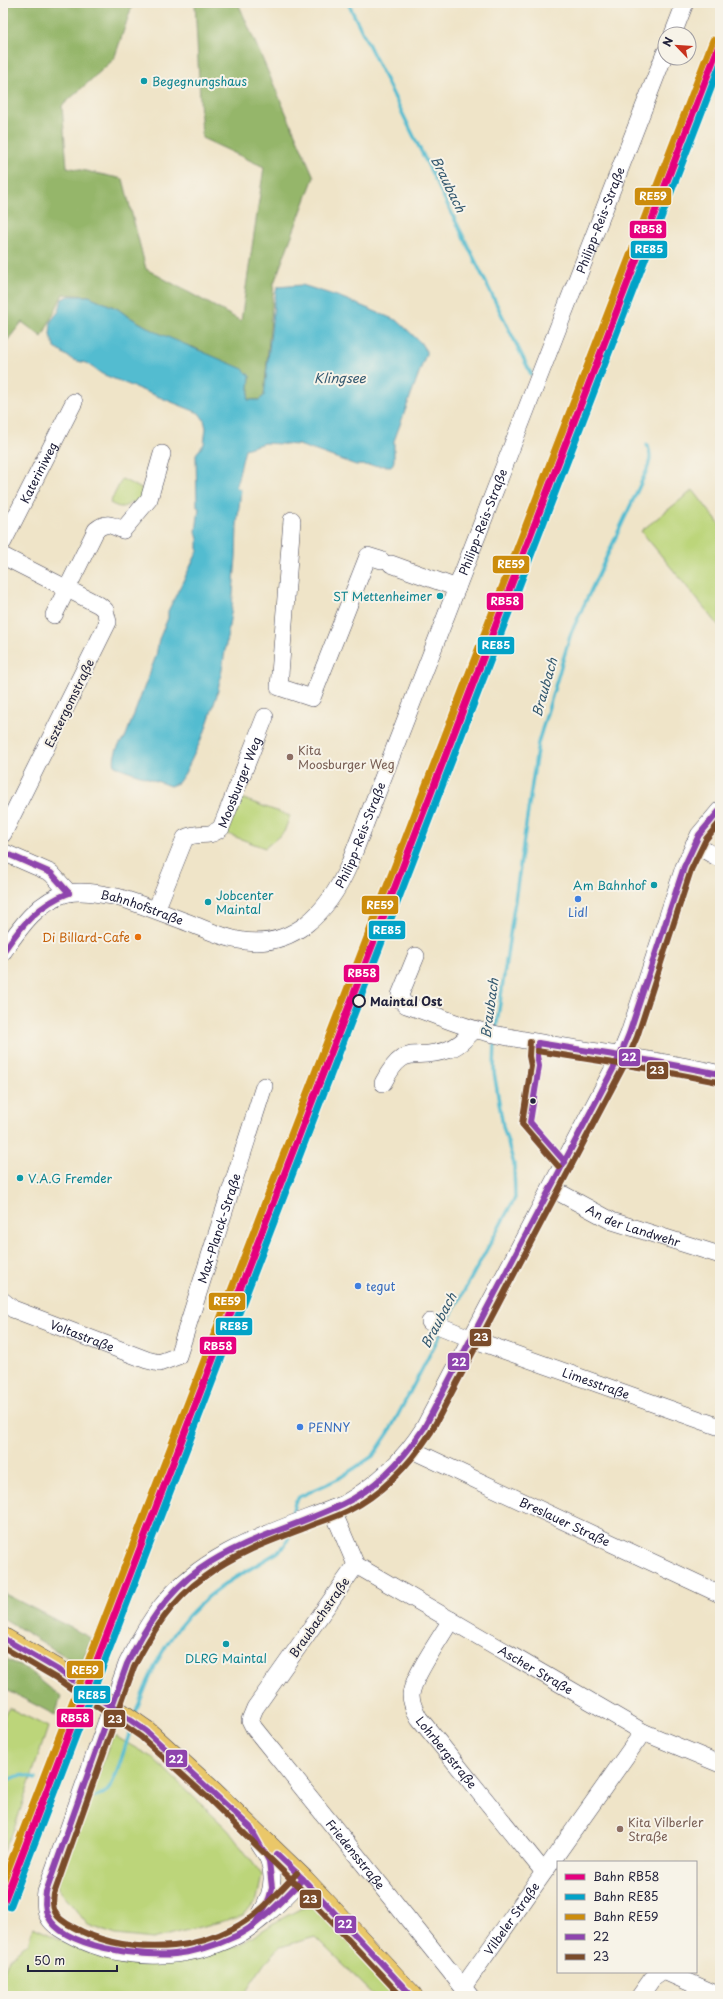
<svg xmlns="http://www.w3.org/2000/svg" width="723" height="1999" font-family="'Playpen Sans',sans-serif">
<style>
.green{fill:#bcd57a;stroke:#6f7c5a}
.forest{fill:#95b66a;stroke:#5c6c52}
.water{fill:#53bcd0;stroke:#3a6f86}
.lines{fill:none;stroke-linecap:round;stroke-linejoin:round}
.stream{stroke:#53bcd0;stroke-width:3.5}
.minor-casing{stroke:#413f50;stroke-width:18}
.major-casing{stroke:#413f50;stroke-width:22}
.minor{stroke:#fff;stroke-width:17}
.major{stroke:#eac769;stroke-width:21}
.major-bridge-casing{stroke:#413f50;stroke-width:22;stroke-linecap:butt}
.major-bridge{stroke:#eac769;stroke-width:21}
.bus-1-casing{stroke:#f7f3e8;stroke-width:9}
.bus-2-casing{stroke:#f7f3e8;stroke-width:9}
.bus-1{stroke:#8e44ad;stroke-width:6}
.bus-2{stroke:#7a4b2a;stroke-width:6}
.rail-1-casing{stroke:#f7f3e8;stroke-width:10}
.rail-2-casing{stroke:#f7f3e8;stroke-width:10}
.rail-3-casing{stroke:#f7f3e8;stroke-width:10}
.rail-1{stroke:#e5007d;stroke-width:7}
.rail-2{stroke:#02a2c7;stroke-width:7}
.rail-3{stroke:#cc8c0c;stroke-width:7}
.culture-dot{fill:#0f9aa8;stroke:#f7f3e8;stroke-width:1.5}
.education-dot{fill:#8d6e63;stroke:#f7f3e8;stroke-width:1.5}
.shop-dot{fill:#3f7fe0;stroke:#f7f3e8;stroke-width:1.5}
.food-dot{fill:#e8710a;stroke:#f7f3e8;stroke-width:1.5}
.stop-dot{fill:#f7f3e8;stroke:#22223b;stroke-width:2}
.bus-dot{fill:#22223b;stroke:#f7f3e8;stroke-width:1.5}
.labels{text-anchor:middle;dominant-baseline:central;stroke-width:4;stroke-linejoin:round;paint-order:stroke}
.culture-label{font-size:12px;fill:#0d838f;stroke:#f7f3e8;text-anchor:start}
.street-label{font-size:12px;fill:#22223b;stroke:#f7f3e8}
.education-label{font-size:12px;fill:#785e54;stroke:#f7f3e8;text-anchor:start}
.shop-label{font-size:12px;fill:#366cbe;stroke:#f7f3e8;text-anchor:start}
.food-label{font-size:12px;fill:#c56008;stroke:#f7f3e8;text-anchor:end}
.stop-label{font-size:12px;font-weight:bold;fill:#22223b;stroke:#f7f3e8;text-anchor:start}
.water-label{font-size:13px;font-style:italic;fill:#33586f;stroke:#f7f3e8}
.line-badge{stroke:#f7f3e8;stroke-width:1.5}
.badge-label{font-size:11px;text-anchor:middle;font-weight:bold;fill:#fff}
</style>
<rect width="100%" height="100%" fill="#f7f3e8"/>
<filter id="ink" filterUnits="userSpaceOnUse"><feTurbulence type="fractalNoise" baseFrequency=".025" numOctaves="2"/><feDisplacementMap in="SourceGraphic" scale="8" xChannelSelector="R" yChannelSelector="G"/><feConvolveMatrix kernelMatrix="1 2 1 2 8 2 1 2 1" color-interpolation-filters="sRGB"/></filter>
<filter id="wash" filterUnits="userSpaceOnUse"><feTurbulence type="fractalNoise" baseFrequency=".012" numOctaves="4" result="noise"/><feDisplacementMap in="SourceGraphic" scale="16" xChannelSelector="R" yChannelSelector="G"/><feGaussianBlur stdDeviation="0.9" result="paint"/><feColorMatrix in="noise" values="0 0 0 0 0 0 0 0 0 0 0 0 0 0 0 0 0 1.4 0 .05"/><feComposite in="paint" operator="in"/></filter>
<g filter="url(#wash)">
<rect width="100%" height="100%" fill="#efe4c8"/>
<g class="green">
<path d="M122,479L146,491L138,505L131,502C124,509 119,508 110,503Z"/>
<path d="M693,490L720,525V627L641,531Z"/>
<path d="M238,797L290,816L284,832L265,848L225,833Z"/>
<path d="M9,1708L48,1727L14,1829L3,1853V1717Z"/>
<path d="M113,1735L153,1758L228,1830L262,1875L257,1899L243,1916L153,1939L116,1935L88,1925L57,1887Z"/>
<path d="M302,1908H311L320,1912L402,1996H375L315,1937L280,1947L264,1964L243,1996H3C3,1968 3,1960 28,1944L33,1927L101,1958L135,1964L188,1959L238,1946L279,1920Z"/>
</g>
<g class="forest">
<path d="M3,3H133L114,59L62,106L67,167L123,179L146,269L241,321L264,167L202,138L195,3H238L314,177L274,283L264,396L259,400H248L250,376L193,347L180,344L156,332L126,315L118,309L89,296L63,294L42,337L22,322L3,346Z"/>
<path d="M3,1593L91,1638L81,1666L3,1618Z"/>
<path d="M3,1657L29,1671L61,1697L55,1715L3,1688Z"/>
</g>
<path class="water" d="M302,285L340,297L398,321L420,342L426,351V354L394,441V461L392,466L356,465L299,445L264,443L245,449L236,487L241,490L237,525L236,557L232,607L222,670L217,695L204,734L185,773L178,783L170,786L115,766C112,756 118,744 125,738L156,656L159,639L168,618V611L198,551V539L196,532L199,508L197,507L196,454L204,444L206,428L204,420L199,413L102,374L86,363L73,360L55,348L50,335L51,321L59,311L62,299L69,296H89L118,309L126,315L156,332L243,369L250,376L248,400H259L264,396L274,303L277,287Z"/>
<g class="lines">
<g class="stream">
<path d="M348,3L531,374"/>
<path d="M496,1030L538,743L571,633L647,470C650,461 652,454 647,445"/>
<path d="M446,1324L515,1198L514,1164L503,1126L494,1072L495,1038"/>
<path d="M292,1514L295,1502L299,1497L338,1479L373,1456L389,1432L442,1331"/>
<path d="M135,1715C149,1675 167,1634 199,1605C222,1583 251,1569 278,1552L285,1545L289,1537"/>
<path d="M3,1784C15,1776 22,1772 35,1779"/>
<path d="M84,1800C92,1799 101,1796 107,1791C116,1783 126,1742 131,1729"/>
</g>
</g>
</g>
<g filter="url(#ink)">
<g class="lines">
<defs>
<g id="minor">
<path d="M673,34L685,3"/>
<path d="M292,520L279,687L312,698L368,556L381,560"/>
<path id="s1" d="M3,542L74,402"/>
<path d="M3,556L99,605L105,610L108,622L3,834"/>
<path d="M391,564L457,588"/>
<path d="M54,615L96,530C106,521 112,525 123,530L149,499L162,454"/>
<path d="M694,844L720,859"/>
<path d="M3,852L51,873L69,893"/>
<path id="s2" d="M156,910L185,838C200,830 206,840 221,828L265,717"/>
<path id="s3" d="M3,952C19,929 38,900 68,893C84,890 101,894 117,897C141,904 165,914 189,923C205,929 221,937 238,940C293,951 329,911 349,865L665,53"/>
<path d="M416,956L400,995L402,1001L406,1005C434,1014 461,1027 489,1033C566,1050 644,1056 720,1074"/>
<path d="M383,1083C405,1041 412,1062 447,1050C458,1047 466,1038 474,1030"/>
<path id="s4" d="M551,1188L612,1221L720,1255"/>
<path id="s5" d="M3,1301L13,1309L147,1360L159,1363L178,1356L264,1086"/>
<path id="s6" d="M430,1322L472,1339L720,1427"/>
<path id="s7" d="M410,1449L720,1594"/>
<path id="s8" d="M332,1509L356,1565L255,1708L250,1720L254,1728L470,1996"/>
<path id="s9" d="M356,1565L626,1722L643,1732L720,1764"/>
<path id="s10" d="M451,1620C441,1637 412,1678 411,1695C411,1703 415,1711 419,1718L543,1871"/>
<path d="M258,1842C261,1848 267,1854 269,1861C276,1880 270,1899 260,1915"/>
<path d="M303,1879C283,1899 262,1922 236,1936C186,1961 125,1962 75,1937C52,1925 42,1919 46,1892L127,1664C137,1644 147,1625 161,1607C205,1549 281,1530 344,1504C377,1485 404,1460 424,1428L620,1056L629,1034L684,867L699,835L720,810"/>
<path d="M666,1972L720,1996"/>
<path id="s11" d="M463,1987L643,1732"/>
<path d="M640,1996L652,1979L662,1972"/>
</g>
<g id="major">
<path d="M3,1638L60,1671"/>
<path d="M146,1731L213,1792L303,1879L412,1996"/>
</g>
</defs>
<use href="#minor" class="minor-casing"/>
<use href="#major" class="major-casing"/>
<use href="#minor" class="minor"/>
<use href="#major" class="major"/>
<defs>
<path id="major-bridge" d="M60,1671L146,1731"/>
</defs>
<use href="#major-bridge" class="major-bridge-casing"/>
<use href="#major-bridge" class="major-bridge"/>
<defs>
<g id="bus-1">
<path d="M3,852L51,873L69,893"/>
<path d="M3,952C21,926 39,904 69,893"/>
<path d="M538,1043L652,1061L720,1074"/>
<path d="M538,1043L537,1056L539,1066L530,1122L565,1162"/>
<path d="M3,1638L60,1671L146,1731L250,1827L269,1861L272,1888L268,1902L255,1924L251,1927"/>
<path d="M277,1854L303,1879L412,1996"/>
<path d="M303,1879C283,1899 262,1923 236,1936C217,1945 195,1952 175,1954C143,1957 63,1948 48,1916C44,1908 45,1900 46,1892L127,1664C145,1628 166,1593 200,1569C245,1538 295,1527 343,1504C377,1488 404,1458 424,1428L620,1056L629,1034L684,867L699,835L720,810"/>
</g>
<g id="bus-2">
<path d="M530,1042L529,1056L531,1066L522,1124L559,1167"/>
<path d="M537,1051L651,1069L718,1082"/>
<path d="M3,1647L56,1678L141,1737L208,1798L297,1885L401,1996"/>
<path d="M297,1873C278,1893 258,1916 232,1929C215,1938 194,1944 174,1946C139,1949 104,1944 73,1927C67,1924 58,1919 55,1912C52,1906 53,1900 54,1894L134,1667C152,1632 172,1600 204,1577C234,1554 270,1541 305,1528C319,1522 334,1518 348,1511C382,1494 410,1464 431,1432L627,1060L637,1037L691,870L706,839L720,822"/>
</g>
</defs>
<use href="#bus-1" class="bus-1-casing"/>
<use href="#bus-2" class="bus-2-casing"/>
<use href="#bus-1" class="bus-1"/>
<use href="#bus-2" class="bus-2"/>
<defs>
<path id="rail-1" d="M3,1904L720,43"/>
<path id="rail-2" d="M10,1907L720,65"/>
<path id="rail-3" d="M3,1882L713,40"/>
</defs>
<use href="#rail-1" class="rail-1-casing"/>
<use href="#rail-2" class="rail-2-casing"/>
<use href="#rail-3" class="rail-3-casing"/>
<use href="#rail-1" class="rail-1"/>
<use href="#rail-2" class="rail-2"/>
<use href="#rail-3" class="rail-3"/>
</g>
</g>
<g class="culture-dot">
<circle cx="144" cy="81" r="4"/>
<circle cx="440" cy="596" r="4"/>
<circle cx="654" cy="885" r="4"/>
<circle cx="208" cy="902" r="4"/>
<circle cx="20" cy="1178" r="4"/>
<circle cx="226" cy="1644" r="4"/>
</g>
<g class="education-dot">
<circle cx="290" cy="757" r="4"/>
<circle cx="620" cy="1829" r="4"/>
</g>
<g class="shop-dot">
<circle cx="578" cy="899" r="4"/>
<circle cx="358" cy="1286" r="4"/>
<circle cx="300" cy="1427" r="4"/>
</g>
<circle class="food-dot" cx="138" cy="937" r="4"/>
<circle class="stop-dot" cx="359" cy="1001" r="6"/>
<circle class="bus-dot" cx="533" cy="1101" r="3.5"/>
<g class="labels">
<g class="culture-label">
<text x="152" y="81">Begegnungshaus</text>
<text x="432" y="596" text-anchor="end">ST Mettenheimer</text>
<text x="646" y="885" text-anchor="end">Am Bahnhof</text>
<text x="216" y="895">Jobcenter<tspan x="216" dy="14">Maintal</tspan></text>
<text x="28" y="1178">V.A.G Fremder</text>
<text x="226" y="1658" text-anchor="middle">DLRG Maintal</text>
</g>
<g class="street-label">
<text stroke="none"><textPath href="#s3" startOffset="1106">Philipp-Reis-Straße</textPath></text>
<text stroke="none"><textPath href="#s1" startOffset="78">Kateriniweg</textPath></text>
<text stroke="none"><textPath href="#s3" startOffset="782">Philipp-Reis-Straße</textPath></text>
<text transform="translate(69 703) rotate(-64)">Esztergomstraße</text>
<text stroke="none"><textPath href="#s2" startOffset="165">Moosburger Weg</textPath></text>
<text stroke="none"><textPath href="#s3" startOffset="446">Philipp-Reis-Straße</textPath></text>
<text stroke="none"><textPath href="#s3" startOffset="166">Bahnhofstraße</textPath></text>
<text stroke="none"><textPath href="#s4" startOffset="91">An der Landwehr</textPath></text>
<text stroke="none"><textPath href="#s5" startOffset="323">Max-Planck-Straße</textPath></text>
<text stroke="none"><textPath href="#s5" startOffset="87">Voltastraße</textPath></text>
<text stroke="none"><textPath href="#s6" startOffset="177">Limesstraße</textPath></text>
<text stroke="none"><textPath href="#s7" startOffset="171">Breslauer Straße</textPath></text>
<text transform="translate(319 1617) rotate(-55)">Braubachstraße</text>
<text stroke="none"><textPath href="#s9" startOffset="208">Ascher Straße</textPath></text>
<text stroke="none"><textPath href="#s10" startOffset="154">Lohrbergstraße</textPath></text>
<text stroke="none"><textPath href="#s8" startOffset="420">Friedensstraße</textPath></text>
<text stroke="none"><textPath href="#s11" startOffset="84">Vilbeler Straße</textPath></text>
</g>
<g class="education-label">
<text x="298" y="750">Kita<tspan x="298" dy="14">Moosburger Weg</tspan></text>
<text x="628" y="1822">Kita Vilberler<tspan x="628" dy="14">Straße</tspan></text>
</g>
<g class="shop-label">
<text x="578" y="912" text-anchor="middle">Lidl</text>
<text x="366" y="1286">tegut</text>
<text x="308" y="1427">PENNY</text>
</g>
<g class="food-label">
<text x="130" y="937">Di Billard-Cafe</text>
</g>
<g class="stop-label">
<text x="370" y="1001">Maintal Ost</text>
</g>
<g class="water-label">
<text transform="translate(449 184) rotate(64)">Braubach</text>
<text x="340" y="377">Klingsee</text>
<text transform="translate(544 687) rotate(-74)">Braubach</text>
<text transform="translate(489 1008) rotate(-82)">Braubach</text>
<text transform="translate(438 1320) rotate(-62)">Braubach</text>
</g>
</g>
<g class="line-badge">
<rect x="634" y="187" width="38" height="19" rx="4" fill="#cc8c0c"/>
<rect x="629" y="220" width="38" height="19" rx="4" fill="#e5007d"/>
<rect x="630" y="240" width="38" height="19" rx="4" fill="#02a2c7"/>
<rect x="492" y="555" width="38" height="19" rx="4" fill="#cc8c0c"/>
<rect x="486" y="592" width="38" height="19" rx="4" fill="#e5007d"/>
<rect x="477" y="636" width="38" height="19" rx="4" fill="#02a2c7"/>
<rect x="361" y="895" width="38" height="20" rx="4" fill="#cc8c0c"/>
<rect x="368" y="920" width="38" height="20" rx="4" fill="#02a2c7"/>
<rect x="343" y="964" width="37" height="19" rx="4" fill="#e5007d"/>
<rect x="618" y="1048" width="23" height="19" rx="4" fill="#8e44ad"/>
<rect x="646" y="1061" width="23" height="19" rx="4" fill="#7a4b2a"/>
<rect x="208" y="1292" width="38" height="19" rx="4" fill="#cc8c0c"/>
<rect x="215" y="1317" width="38" height="19" rx="4" fill="#02a2c7"/>
<rect x="469" y="1328" width="23" height="19" rx="4" fill="#7a4b2a"/>
<rect x="199" y="1336" width="38" height="19" rx="4" fill="#e5007d"/>
<rect x="447" y="1352" width="23" height="19" rx="4" fill="#8e44ad"/>
<rect x="66" y="1660" width="38" height="19" rx="4" fill="#cc8c0c"/>
<rect x="73" y="1685" width="38" height="19" rx="4" fill="#02a2c7"/>
<rect x="56" y="1708" width="38" height="20" rx="4" fill="#e5007d"/>
<rect x="103" y="1709" width="23" height="19" rx="4" fill="#7a4b2a"/>
<rect x="165" y="1749" width="23" height="19" rx="4" fill="#8e44ad"/>
<rect x="299" y="1889" width="23" height="20" rx="4" fill="#7a4b2a"/>
<rect x="334" y="1915" width="23" height="19" rx="4" fill="#8e44ad"/>
</g>
<g class="badge-label">
<text x="653" y="200">RE59</text>
<text x="648" y="233">RB58</text>
<text x="649" y="253">RE85</text>
<text x="511" y="568">RE59</text>
<text x="505" y="605">RB58</text>
<text x="496" y="649">RE85</text>
<text x="380" y="909">RE59</text>
<text x="387" y="934">RE85</text>
<text x="362" y="977">RB58</text>
<text x="629" y="1061">22</text>
<text x="657" y="1074">23</text>
<text x="227" y="1305">RE59</text>
<text x="234" y="1330">RE85</text>
<text x="481" y="1341">23</text>
<text x="218" y="1350">RB58</text>
<text x="459" y="1366">22</text>
<text x="85" y="1674">RE59</text>
<text x="92" y="1699">RE85</text>
<text x="75" y="1722">RB58</text>
<text x="115" y="1723">23</text>
<text x="176" y="1763">22</text>
<text x="310" y="1903">23</text>
<text x="345" y="1928">22</text>
</g>
<rect width="723" height="1999" fill="none" stroke="#f7f3e8" stroke-width="16"/>
<rect x="557" y="1861" width="140" height="112" fill="#f7f3e8" stroke="#a29fa3"/>
<rect x="565" y="1874" width="20" height="6" fill="#e5007d" stroke="#a29fa3"/>
<text x="593" y="1881" font-size="12" fill="#22223b">Bahn RB58</text>
<rect x="565" y="1894" width="20" height="6" fill="#02a2c7" stroke="#a29fa3"/>
<text x="593" y="1901" font-size="12" fill="#22223b">Bahn RE85</text>
<rect x="565" y="1914" width="20" height="6" fill="#cc8c0c" stroke="#a29fa3"/>
<text x="593" y="1921" font-size="12" fill="#22223b">Bahn RE59</text>
<rect x="565" y="1934" width="20" height="6" fill="#8e44ad" stroke="#a29fa3"/>
<text x="593" y="1941" font-size="12" fill="#22223b">22</text>
<rect x="565" y="1954" width="20" height="6" fill="#7a4b2a" stroke="#a29fa3"/>
<text x="593" y="1961" font-size="12" fill="#22223b">23</text>
<g transform="translate(677 46) rotate(295)"><circle r="19" fill="#f7f3e8" stroke="#a29fa3"/>
<path d="M0-3L7 15L0 10L-7 15Z" fill="#c8321e"/>
<text y="-6" font-size="11" font-weight="bold" text-anchor="middle" fill="#22223b">N</text>
</g>
<path d="M28 1965v6h89v-6" fill="none" stroke="#22223b" stroke-width="2"/>
<text x="34" y="1965" font-size="12" fill="#22223b" stroke="#f7f3e8" stroke-width="3" paint-order="stroke">50 m</text>
</svg>
